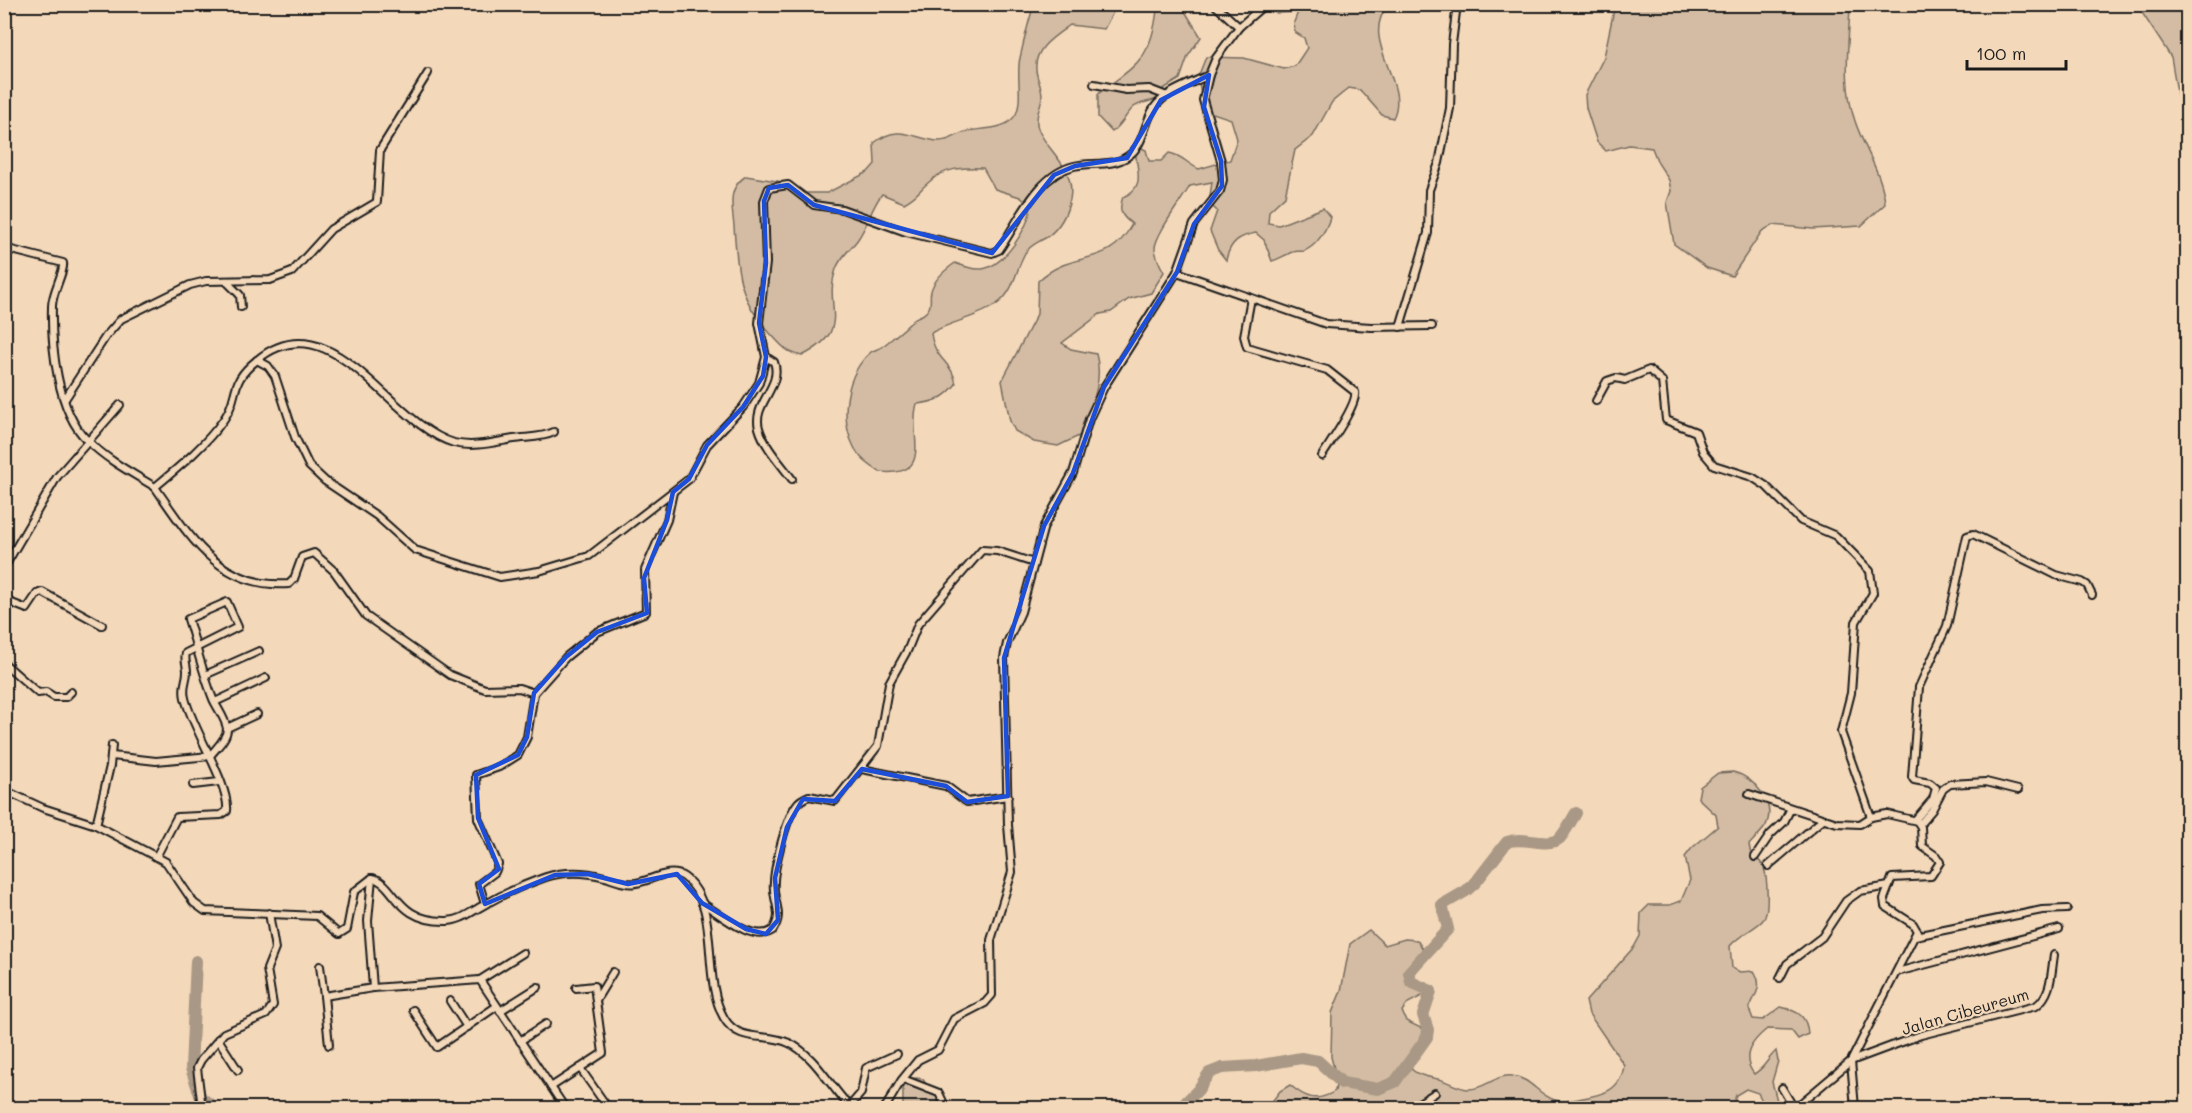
<svg xmlns="http://www.w3.org/2000/svg" width="2192" height="1113" font-family="Mali,sans-serif">
<style>
.green{fill:#d3bca3;stroke:#786c60;stroke-width:1.5}
.lines{fill:none;stroke-linecap:round;stroke-linejoin:round}
.river{stroke:#a99885;stroke-width:12}
.street-casing{stroke:#1c1c1c;stroke-width:10}
.street{stroke:#f3d8ba;stroke-width:6}
.marked{fill:none;stroke:#1d4ed8;stroke-width:4.5;stroke-linejoin:round}
.labels{text-anchor:middle;dominant-baseline:central;stroke-width:4.5;stroke-linejoin:round;paint-order:stroke}
.street-label{font-size:16px;fill:#1c1c1c;stroke:#f3d8ba}
</style>
<rect width="100%" height="100%" fill="#f3d8ba"/>
<filter id="ink" filterUnits="userSpaceOnUse"><feTurbulence type="fractalNoise" baseFrequency=".0167" numOctaves="2"/><feDisplacementMap in="SourceGraphic" scale="12" xChannelSelector="R" yChannelSelector="G"/><feConvolveMatrix kernelMatrix="1 2 1 2 8 2 1 2 1" color-interpolation-filters="sRGB"/></filter>
<g filter="url(#ink)">
<g class="green">
<path d="M1034,5H1117L1104,29L1070,25C1055,36 1034,48 1036,69C1036,78 1042,86 1042,96C1041,108 1033,119 1039,131C1050,154 1076,169 1070,199C1067,214 1059,228 1047,237C1039,242 1031,244 1025,253C1016,269 1014,293 997,304C978,318 951,321 931,333C934,360 953,362 956,384C945,398 935,402 917,404C907,434 936,477 880,472C869,465 859,458 854,447C839,418 846,373 871,352C874,350 879,349 883,346C894,337 905,329 914,319C917,316 923,316 926,312C933,306 929,298 931,291C934,279 945,270 955,263C963,266 973,270 982,269C1004,266 1029,228 1031,206L1020,197L995,189L983,168C963,167 944,168 929,182C917,192 919,195 904,203L882,194C871,208 868,225 858,239C851,249 840,257 836,269C822,308 855,329 802,356C786,353 780,344 769,332C738,299 737,270 734,226C732,206 727,188 746,176L783,182L805,193H827L868,172L875,164L874,143C900,122 915,140 939,141C951,141 955,135 965,132C981,127 1006,132 1016,114C1023,99 1016,74 1020,58C1024,41 1028,22 1034,5Z"/>
<path d="M1154,5H1181L1201,37L1188,56L1180,79L1160,91L1161,97C1154,102 1141,101 1134,107C1125,115 1122,125 1112,132L1098,117V94C1135,65 1151,61 1157,10Z"/>
<path d="M1263,5H1388C1358,41 1411,83 1393,118L1382,115L1360,90L1349,88L1332,102L1313,136L1295,150L1285,196L1269,211L1268,223L1279,225L1323,208L1330,217C1327,229 1317,246 1304,251C1299,252 1294,250 1290,253C1283,256 1279,259 1272,261L1264,240L1256,233C1239,236 1230,242 1226,260L1218,250L1210,231L1217,211L1209,203L1212,182L1190,186C1182,200 1154,236 1155,249C1156,257 1160,265 1164,272L1151,293L1129,299L1111,312L1100,314L1062,343L1071,349L1096,354C1104,382 1090,409 1081,435L1058,446L1034,442L1015,431L1010,421L1002,381L1037,314L1038,281C1072,248 1109,270 1132,224C1121,216 1118,210 1123,197C1148,187 1135,167 1135,145L1146,150L1149,161H1161L1169,153C1182,155 1187,164 1199,169L1230,160L1237,139L1231,119L1204,110L1198,77L1206,57L1244,58L1284,69L1295,66L1307,48L1304,38L1295,32L1294,22L1298,12L1277,13L1266,10Z"/>
<path d="M1615,5H1850C1849,42 1842,85 1855,121C1864,149 1883,174 1885,204L1861,226L1813,229L1773,225L1762,231L1732,276L1707,268L1674,244L1667,202L1671,191L1669,180L1658,163L1652,148L1629,145L1606,151L1597,142L1586,108L1585,95L1604,57Z"/>
<path d="M2137,5H2187V152L2171,57Z"/>
<path d="M1733,772C1754,777 1778,804 1765,827C1761,833 1754,839 1749,845L1751,855C1757,859 1762,862 1764,868C1767,877 1770,913 1763,920C1755,929 1740,934 1730,946L1732,968L1740,972L1754,971C1764,987 1755,994 1749,1009L1753,1019L1763,1020L1781,1007C1798,1011 1807,1016 1808,1034L1798,1039L1791,1030L1767,1029C1752,1041 1740,1056 1754,1074C1765,1068 1767,1059 1776,1051L1778,1061L1772,1082L1779,1108H1766L1758,1093L1746,1089L1736,1095L1732,1108H1267L1280,1091L1290,1085C1305,1098 1317,1103 1335,1091L1337,1080L1331,1057L1332,1013L1341,991L1350,944L1369,930L1385,945L1405,939L1417,940L1423,949C1411,963 1403,967 1407,986L1428,993L1408,1003L1402,1011L1406,1021L1425,1030C1411,1058 1392,1071 1438,1079C1448,1081 1458,1089 1469,1089C1485,1089 1496,1074 1512,1076C1531,1078 1538,1095 1555,1100C1563,1103 1570,1100 1578,1099C1601,1095 1621,1092 1624,1065L1589,1014L1586,1001L1634,947L1640,936L1641,913L1649,905H1670L1681,901L1690,880L1685,857L1692,848L1718,826L1716,815L1698,798L1700,787L1718,773Z"/>
<path d="M916,1078L923,1079L927,1086L934,1089L949,1108H903V1085L908,1079Z"/>
</g>
<g class="lines">
<g class="river">
<path d="M196,961L191,1068L201,1098L216,1108"/>
<path d="M1180,1108L1198,1090L1209,1073L1222,1068L1256,1066L1301,1058L1318,1061L1342,1083L1378,1089L1395,1082L1427,1037L1428,1030L1423,1015L1431,991L1411,982L1409,972L1448,929L1442,905L1466,891L1476,882L1507,842C1523,835 1548,849 1560,838C1566,831 1571,821 1576,813"/>
</g>
<defs>
<g id="street">
<path d="M1215,5L1239,27"/>
<path d="M1094,84L1126,90L1149,89L1167,96"/>
<path d="M4,248L63,263C65,271 52,292 52,306C51,346 57,411 87,440C107,460 132,473 155,487C179,467 206,445 224,419C241,394 227,384 257,360L268,366L275,376L295,437L309,466L325,481L377,516L415,550L500,577L539,571L589,556L689,479L707,445L743,407L759,383L766,357L759,323L766,263L764,201L769,188L788,185L814,205L842,209L906,232L992,253L999,250C1019,221 1037,175 1074,166C1091,162 1113,167 1128,156C1144,146 1144,123 1154,108C1166,91 1190,84 1209,75"/>
<path d="M1177,272L1326,324L1371,327L1432,326"/>
<path d="M226,281L240,295L241,307"/>
<path d="M1251,298L1244,336L1247,347L1327,370L1355,392C1358,404 1330,443 1322,456"/>
<path d="M1400,327L1428,233L1429,190L1439,163L1450,108L1452,44L1457,4"/>
<path d="M766,357L774,362C783,386 752,404 759,428C764,446 781,464 792,479"/>
<path d="M257,360C332,298 389,424 454,443C473,448 495,442 514,439C527,437 542,438 554,432"/>
<path d="M65,399L106,336L121,319L190,285L206,281L270,280L292,272L331,229L377,202L380,150L428,73"/>
<path d="M1596,401L1607,381L1616,378L1625,380L1649,370L1662,381L1666,420L1696,432L1703,452L1714,465L1752,477L1766,486L1801,521L1836,536L1870,571L1873,593L1856,622L1851,693L1841,732L1871,817L1887,814L1917,821L1921,827L1922,846L1936,856L1940,862L1931,876L1892,878L1884,899L1885,906L1913,924L1917,931L1851,1061L1855,1108"/>
<path d="M155,487C190,537 220,589 289,584L294,579L302,557L314,553L334,571L366,616L450,675L485,689L519,688L534,693"/>
<path d="M4,568L57,477L120,405"/>
<path d="M4,600L27,609L37,594L42,592L102,625"/>
<path d="M4,663L38,693L46,692L54,697H66L71,692"/>
<path d="M205,675L259,651"/>
<path d="M215,702L266,678"/>
<path d="M227,728L257,714"/>
<path d="M112,756L156,761L210,756C215,749 227,739 227,729C226,720 217,708 213,699C203,673 196,645 188,619L227,602L238,627L186,653C184,660 187,665 187,671C187,682 182,685 185,698C192,728 230,785 227,811L221,815L177,817L156,857"/>
<path d="M862,769L946,786L967,802L1008,796"/>
<path d="M193,785L219,782"/>
<path d="M4,790L43,808L96,825L166,862L194,903L205,911L317,916L339,934L347,929L354,892L372,878C396,882 394,922 447,921C461,921 472,911 484,905C503,894 526,884 546,877C565,871 586,872 605,877C615,880 625,885 636,883C650,881 670,867 684,877C722,905 700,976 724,1018C739,1044 766,1032 789,1043C815,1055 831,1088 851,1108"/>
<path d="M1749,794L1837,823L1860,824L1871,817"/>
<path d="M1915,820L1933,799L1936,788L1930,783L1914,780L1912,777L1919,687L1947,626L1967,536L1973,534L2056,575L2082,582L2087,585L2092,595"/>
<path d="M1920,824L1932,810L1943,789L1950,784L1986,782L2018,790"/>
<path d="M96,825L110,766L112,745"/>
<path d="M1755,857L1770,835L1784,822L1790,810"/>
<path d="M1768,866L1822,820"/>
<path d="M702,903C720,914 753,944 773,930C783,914 775,906 774,890C772,872 786,818 797,804C800,800 804,798 809,796L835,801L878,746L889,683L908,649L918,624L982,550L997,551L1034,563"/>
<path d="M485,904L479,884L495,872L498,864L478,818L476,775L499,767L518,755L527,737L534,693L566,657L597,632L646,612L645,570L667,520L673,492"/>
<path d="M1915,936L2042,910L2067,909"/>
<path d="M320,966L324,996"/>
<path d="M1897,972L2059,929"/>
<path d="M1780,978L1787,964L1822,937L1846,901L1860,891L1889,886"/>
<path d="M480,980L523,953"/>
<path d="M373,988L480,980L565,1108"/>
<path d="M596,1000L613,972"/>
<path d="M450,1001L467,1027"/>
<path d="M413,1010L437,1047L497,1006"/>
<path d="M500,1011L538,987"/>
<path d="M218,1039L238,1070"/>
<path d="M520,1041L546,1024"/>
<path d="M329,1045L324,996L373,988L368,921L372,878"/>
<path d="M580,1068L608,1108"/>
<path d="M903,1079L939,1093L946,1108"/>
<path d="M551,1087L603,1053L594,986L576,988"/>
<path d="M1782,1088L1794,1108"/>
<path d="M849,1107L861,1093L866,1068L897,1054"/>
<path d="M202,1108L197,1068L201,1060L224,1033L266,1015L273,1005L267,969L275,949L269,913"/>
<path d="M885,1108L901,1081L918,1060L938,1050L954,1019L985,1003L992,995L991,940L1012,872L1008,825L1004,658L1007,643L1021,612L1044,526L1073,473L1089,419L1104,387L1177,272L1194,224L1220,191L1223,180L1221,161L1203,100L1209,75L1216,58L1239,27L1263,6"/>
<path d="M1411,1108L1435,1093"/>
<path d="M1795,1108L1851,1061L1921,1035L2036,1006C2052,994 2051,974 2054,955"/>
</g>
</defs>
<use href="#street" class="street-casing"/>
<use href="#street" class="street"/>
</g>
</g>
<path class="marked" d="M1209,75L1204,107L1221,161L1222,186L1194,224L1177,272L1104,387L1073,473L1044,526L1004,658L1008,796L967,802L946,786L862,769L835,801L803,799L787,827L775,878L778,920L766,934L746,929L702,903L677,874L628,884L588,874L555,875L485,904L479,884L499,869L478,818L476,775L518,755L527,737L534,693L566,657L597,632L647,613L644,578L667,520L673,492L689,479L707,445L743,407L763,376L766,357L759,323L766,263L764,201L769,188L788,185L814,205L992,253L1054,175L1075,166L1127,158L1161,100Z"/>
<g class="labels">
<g class="street-label">
<text transform="translate(1965 1011) rotate(-16)">Jalan Cibeureum</text>
</g>
</g>
<rect width="2192" height="1113" fill="none" stroke="#f3d8ba" stroke-width="24"/>
<rect x="12" y="12" width="2168" height="1089" fill="none" stroke="#1c1c1c" stroke-width="2" filter="url(#ink)"/>
<path d="M1967 60v9h99v-9" fill="none" stroke="#1c1c1c" stroke-width="3"/>
<text x="1976" y="60" font-size="18" fill="#1c1c1c" stroke="#f3d8ba" stroke-width="4.5" paint-order="stroke">100 m</text>
</svg>
